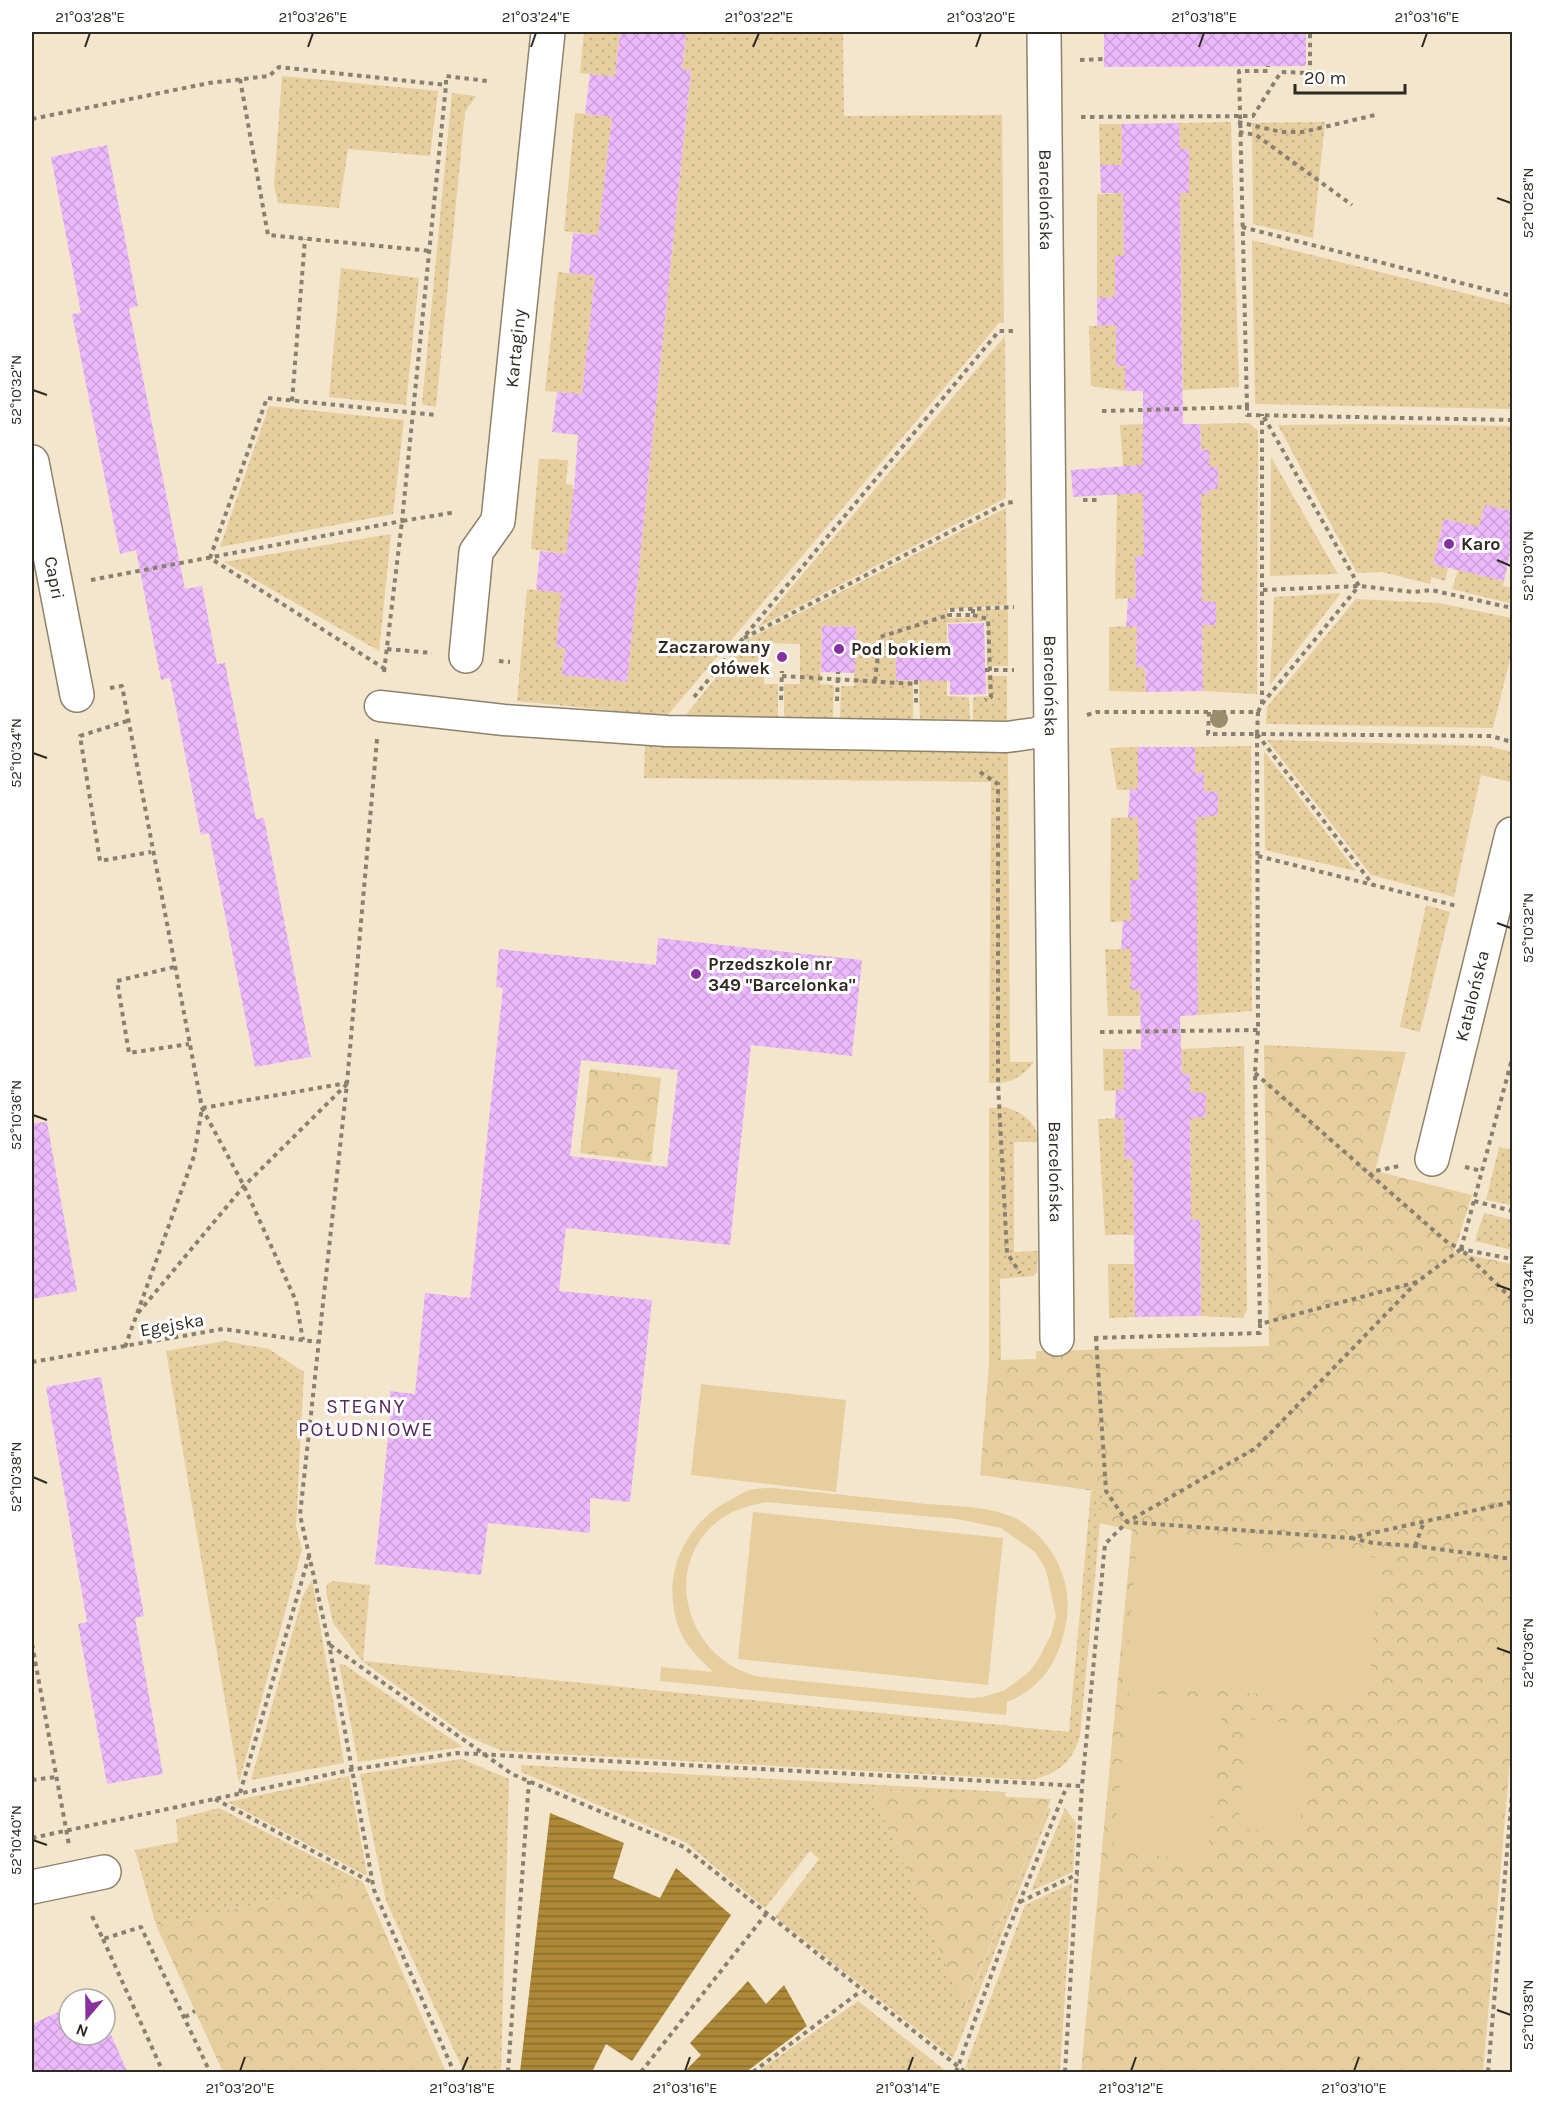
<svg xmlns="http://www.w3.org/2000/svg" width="1544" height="2104" font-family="Karla,sans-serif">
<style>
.grass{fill:url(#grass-dots)}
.park{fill:url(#park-crowns)}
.pitch{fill:#e6ce9e;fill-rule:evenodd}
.water{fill:url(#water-rules)}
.building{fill:url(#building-cross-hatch);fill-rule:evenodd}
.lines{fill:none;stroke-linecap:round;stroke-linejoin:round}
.pedestrian-casing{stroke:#8d826b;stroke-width:33}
.minor-casing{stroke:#8d826b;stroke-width:36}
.path{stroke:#898170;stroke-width:4;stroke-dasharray:4.5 4.5;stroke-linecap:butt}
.pedestrian{stroke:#fff;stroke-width:30}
.minor{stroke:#fff;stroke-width:33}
.tree{fill:#9b8c6e}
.ticks{fill:none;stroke:#2f2a21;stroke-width:2}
.poi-dot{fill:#87319f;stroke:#fff;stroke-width:2}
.labels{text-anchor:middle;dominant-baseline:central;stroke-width:6;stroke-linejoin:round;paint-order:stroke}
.street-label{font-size:18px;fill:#2f2a21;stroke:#fff}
.poi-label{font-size:18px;font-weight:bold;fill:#2f2a21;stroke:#fff;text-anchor:start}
.neighbourhood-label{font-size:20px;letter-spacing:1.5px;fill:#532a5f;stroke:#fff}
.neatline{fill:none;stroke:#2f2a21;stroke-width:2}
.ticks-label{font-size:15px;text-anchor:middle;fill:#2f2a21}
</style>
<defs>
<pattern id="grass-dots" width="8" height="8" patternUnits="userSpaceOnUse" patternTransform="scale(1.5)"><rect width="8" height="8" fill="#e6ce9e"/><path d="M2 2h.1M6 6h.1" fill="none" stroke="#c6b188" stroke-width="1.8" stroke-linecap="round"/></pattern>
<pattern id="park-crowns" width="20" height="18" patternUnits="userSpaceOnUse" patternTransform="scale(1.5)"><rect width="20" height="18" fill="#e6ce9e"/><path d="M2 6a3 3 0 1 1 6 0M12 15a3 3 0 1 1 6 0" fill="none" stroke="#c6b188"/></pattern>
<pattern id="water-rules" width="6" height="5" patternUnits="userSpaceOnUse" patternTransform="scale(1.5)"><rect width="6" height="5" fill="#ac8837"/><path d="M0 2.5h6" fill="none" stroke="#8c6f2e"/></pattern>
<pattern id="building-cross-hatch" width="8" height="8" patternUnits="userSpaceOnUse" patternTransform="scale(1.5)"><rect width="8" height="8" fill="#edb9fd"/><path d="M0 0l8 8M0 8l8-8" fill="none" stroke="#cc9fd9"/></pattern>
</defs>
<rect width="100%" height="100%" fill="#f3e6cd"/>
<g class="grass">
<path d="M584,32H620L615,77L580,73Z"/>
<path d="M686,32H843L844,116L1002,115L1004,323H999L667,716L517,701L527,589L562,593L556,647L565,648L562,675L627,682L691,71L682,70Z"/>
<path d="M282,76L438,91L430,156L348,149L339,208L278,203L274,185Z"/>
<path d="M452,93L476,96L465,112L436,407L422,404Z"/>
<path d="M575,113L612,117L598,235L564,231Z"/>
<path d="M1231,122L1239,387L1183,390L1180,193L1189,192V149H1180L1179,123Z"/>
<path d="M1325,122L1313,238L1253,224L1252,123Z"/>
<path d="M1099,124H1122V165H1100Z"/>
<path d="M1123,193L1124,256H1115V297L1097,298V194Z"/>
<path d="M1252,240L1512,305V409L1255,404Z"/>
<path d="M341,268L419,278L406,405L329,397Z"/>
<path d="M558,272L595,276L582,394L545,391Z"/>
<path d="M1116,325V365L1125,366V391L1091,386L1089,326Z"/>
<path d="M1005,336L1006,498L757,628Z"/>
<path d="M269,406L404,420L393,514L220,547Z"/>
<path d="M1249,423L1258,431L1257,694L1203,691L1201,494L1209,493V450H1201L1200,424Z"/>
<path d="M1143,424V465L1123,467L1120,425Z"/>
<path d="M1372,424L1512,426V511L1485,505L1468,572L1504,581L1503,586L1512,588L1509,603L1452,589L1458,571L1454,570L1465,524L1444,519L1433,564L1448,568L1445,581L1431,577L1430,584L1382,572L1357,573L1278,425Z"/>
<path d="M1271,457L1338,574L1270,576Z"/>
<path d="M539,459L568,460L566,484L573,485L572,489L581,490L576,539L568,538L566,554L531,549Z"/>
<path d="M1143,493L1144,556L1135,557L1136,598L1115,599L1117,494Z"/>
<path d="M1006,508L1007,605L948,609V618L977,617V610L1008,609V666H987V621L947,623V696L969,697L970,722H920L919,680L935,651L896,652V680L913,681V722L840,719L841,686H854L856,627L822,626L820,684L834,685L833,719H784V684H800V644L765,643L764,684H778V719L685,716L746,640Z"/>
<path d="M391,534L379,651L224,562Z"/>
<path d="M1341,593L1270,685L1274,597Z"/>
<path d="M1356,599L1439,603L1512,618V651L1493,728L1266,724L1267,707Z"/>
<path d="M1137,626L1136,666L1145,667L1146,692L1109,691V627Z"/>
<path d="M987,676H1007V723L973,722V697L988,696Z"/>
<path d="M1267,740L1488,746L1512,752L1510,782L1481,775L1454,897L1371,875Z"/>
<path d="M645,742L1008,751L1010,1062H1034C1021,1078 1011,1084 989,1083L991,782L644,778Z"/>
<path d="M1251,746L1252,1011L1198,1015L1196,818L1204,817V774L1195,773V747Z"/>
<path d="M1138,747V789L1117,790L1110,748Z"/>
<path d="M1264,751L1356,871L1265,850Z"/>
<path d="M1138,817L1139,880H1130L1131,921L1110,922L1111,818Z"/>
<path d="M1426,905L1450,912L1420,1032L1400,1027Z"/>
<path d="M1105,949H1131V990H1140V1016H1108Z"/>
<path d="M1244,1046L1247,1310L1243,1318L1201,1316L1200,1220H1191L1190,1074H1182L1181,1049Z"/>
<path d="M1103,1049H1124V1090L1104,1091Z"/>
<path d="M1005,1107C1024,1113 1036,1121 1039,1142H1014V1252L1038,1251L1037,1272L1033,1276L1000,1279L1001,1360L989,1365V1108Z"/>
<path d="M1124,1118L1125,1159H1133L1134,1235H1105L1098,1119Z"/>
<path d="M1499,1147L1512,1150V1205L1486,1200Z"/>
<path d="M1484,1213L1512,1220V1250L1475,1241Z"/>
<path d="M1108,1264H1134L1135,1317L1109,1318Z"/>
<path d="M225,1341L269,1349L304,1372L296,1527L302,1549L239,1783L166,1351Z"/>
<path d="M1091,1491L1103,1492L1080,1736C1073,1762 1057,1774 1031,1780L502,1751L465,1735L362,1661L333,1623L326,1591L327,1584L333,1581L370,1585L363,1661L1069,1732Z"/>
<path d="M312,1580L344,1763L251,1780L303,1596Z"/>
<path d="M339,1664L345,1665L463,1747L358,1762Z"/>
<path d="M462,1759L509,1779L501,2072H464L386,1901L360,1774Z"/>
<path d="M521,1765L1006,1792L1005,1797L872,1790L965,2007L1048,1807L1051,1809L953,2058L775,1917L819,1859L810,1851L765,1908L685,1842L521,1772Z"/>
<path d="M349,1776L367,1874L365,1875L228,1802Z"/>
<path d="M219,1808L363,1882L156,1925L135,1850L178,1842L176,1819Z"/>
<path d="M1065,1808L1076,1823L1073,1872L1031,1891Z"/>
<path d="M1072,1883L1060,2072H973L965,2068L1025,1905Z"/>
<path d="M858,2001L947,2072H761L760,2070Z"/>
</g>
<g class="park">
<path d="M1264,1045L1406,1052L1375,1171L1472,1195L1454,1252L1512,1264V1738L1483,2072H1081L1132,1530L1099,1523L1103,1492L980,1475L989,1365L1001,1360L1036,1359V1351L1269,1346Z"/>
<path d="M590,1069L661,1078L651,1162L580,1153Z"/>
<path d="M872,1790L1051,1799L964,2008Z"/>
<path d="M363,1882L446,2072H223L156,1925Z"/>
</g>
<g class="pitch">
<path d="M701,1384L846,1400L836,1492L691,1475Z"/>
<path d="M773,1488C825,1493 876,1498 927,1504C955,1506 992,1506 1017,1519C1053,1540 1074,1582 1066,1623C1059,1661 1043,1687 1007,1702L1006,1715L660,1681L661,1667L713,1672C702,1661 687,1648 681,1633C658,1580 683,1522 734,1498C739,1495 745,1491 750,1490C758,1488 766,1488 773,1488ZM765,1502L957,1519L1001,1528L1035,1552L1046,1570L1056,1616L1051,1635L1038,1660L1029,1672L1005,1690L983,1697L970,1698L761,1677C687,1662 657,1565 722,1518C735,1509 750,1506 765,1502Z"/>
<path d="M753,1512L1003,1538L988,1685L738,1659Z"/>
<path d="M1138,1536L1380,1558L1367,1704L1125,1682Z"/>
<path d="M1129,1691L1223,1700L1207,1861L1113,1851Z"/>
<path d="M1248,1719L1309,1724L1299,1834L1238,1829Z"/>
</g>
<g class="water">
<path d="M550,1813L624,1843L613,1878L660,1898L676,1868L731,1915L632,2061L606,2044L592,2072H520Z"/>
<path d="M748,1981L766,2004L784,1985L807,2026L746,2072H684L701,2055L690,2043Z"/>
</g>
<g class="building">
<path d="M620,32H686L682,70H691L627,682L562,675L565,648L556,647L562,593L536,590L540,551L566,554L574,489L578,435L552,432L557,392L582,394L595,276L569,273L573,233L598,235L612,117L585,114L590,74L615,77Z"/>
<path d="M1104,32H1306V66L1104,67Z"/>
<path d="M1179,123L1180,149H1189V193H1180L1183,424H1200L1201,450H1209V467H1218V489H1209V494H1201L1202,601L1216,602V625H1202L1203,691L1146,692L1145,667H1136L1137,626L1126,627L1128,598H1136L1135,557L1144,556L1143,493L1073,497L1071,470L1143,465V391H1125V366H1116V325L1097,326V298L1115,297V256H1124L1123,193H1101L1100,165H1122V124Z"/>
<path d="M107,145L138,306L129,308L185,589L202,586L217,664L225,663L256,819L264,818L311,1057L255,1067L209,833L201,835L170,678L161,680L136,550L120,554L72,314L81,313L51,157Z"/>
<path d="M1485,505L1512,511V545L1504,581L1433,564L1444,519L1479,527Z"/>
<path d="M984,623L986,694L950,695V681L896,680V652L949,651L948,624Z"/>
<path d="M822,626L856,627L855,673L821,672Z"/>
<path d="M1138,747H1195V773H1204V791L1218,792V815L1196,818L1198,1015L1180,1016L1182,1074H1190V1092L1206,1093L1205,1117L1190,1118L1191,1220H1200L1201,1316L1135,1317L1133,1159H1125L1124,1118H1115L1116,1090H1124V1049H1141L1140,990H1131V949H1121L1123,921H1131L1130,880H1139L1138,817L1128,818L1130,789H1138Z"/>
<path d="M658,938L862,960L852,1056L751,1045L730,1245L566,1228L559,1291L652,1300L630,1502L590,1498V1533L488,1523L481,1575L375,1564L390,1419V1391L415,1394L425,1293L470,1298L503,988L496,987L499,949L656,965ZM581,1060L678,1070L667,1167L570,1156Z"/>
<path d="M47,1122L77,1291L32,1299V1123Z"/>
<path d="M101,1377L144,1616L135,1618L163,1774L107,1784L78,1624L87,1622L46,1387Z"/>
<path d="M69,2007V2035H111L128,2073H32V2024Z"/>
</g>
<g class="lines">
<defs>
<path id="pedestrian" d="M380,706L504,720L667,731L1007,737L1036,733L1051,727"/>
<g id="minor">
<path id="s1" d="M1044,32L1057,1339"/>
<path id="s2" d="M32,462L77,695"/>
<path id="s3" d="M466,656L476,552L498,521L548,32"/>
<path id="s4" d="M1432,1159L1512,834"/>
<path d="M32,1887L104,1872"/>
</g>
</defs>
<use href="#pedestrian" class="pedestrian-casing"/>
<use href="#minor" class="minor-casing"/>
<g class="path">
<path d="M1080,60L1104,59"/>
<path d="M240,79L268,235L431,251"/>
<path d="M1081,117L1253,116L1281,72L1310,73V32"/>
<path d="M32,119L209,83L269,76L279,67L446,85V76L487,81"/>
<path d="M1238,122L1281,132H1303L1375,115"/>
<path d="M1239,132L1256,135L1352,205"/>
<path d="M1242,227L1512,296"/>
<path d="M292,401L305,239"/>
<path d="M1247,407L1239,71H1268V66"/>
<path d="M1102,411L1247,407V415L1512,420"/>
<path d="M1264,417L1359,586"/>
<path d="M1083,500H1101"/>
<path d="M91,580L402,521L446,85"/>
<path d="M1263,590L1359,586L1413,592L1431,590L1512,608"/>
<path d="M973,609V615H949V610L1014,607"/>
<path d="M973,615L988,619L991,697L985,700"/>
<path d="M744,638L1006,503L1013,502"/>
<path d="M387,649L432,653"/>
<path d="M499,661L510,662"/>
<path d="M385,669L210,558L267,398L436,415"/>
<path d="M985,670H1014"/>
<path d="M384,672L402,521L456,512"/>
<path d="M782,676L916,684"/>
<path d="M916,680V704"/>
<path d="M875,681L880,637L949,615"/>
<path d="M110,688L122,686L202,1108L244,1186L296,1301L303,1340"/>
<path d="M694,697L999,331H1013"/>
<path d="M781,700L782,671"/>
<path d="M837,701L838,672"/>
<path d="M1262,704L1358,587"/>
<path d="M1209,712L1208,734H1257"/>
<path d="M1258,712L1262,704V414"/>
<path d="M1087,715L1097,712H1258L1257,734L1491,736L1512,742"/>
<path d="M127,721L80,736L100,861L151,852"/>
<path d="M1257,734L1258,1030L1255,1072L1260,1324"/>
<path d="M1257,734L1373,885"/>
<path d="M377,739L347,1083L300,1515L329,1644L374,1890L454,2072"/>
<path d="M980,772L998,784V1083L1007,1253L1020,1273"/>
<path d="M1258,856L1457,906"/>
<path d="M174,967L117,981L129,1053L189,1044"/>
<path d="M1100,1032L1258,1030"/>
<path d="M1255,1073L1448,1243L1461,1249L1512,1259"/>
<path d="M1465,1167L1482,1171"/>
<path d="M1369,1176L1375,1171L1399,1166"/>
<path d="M1474,1201L1512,1211"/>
<path d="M1461,1249L1512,1059"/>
<path d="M1512,1299L1461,1249L1417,1282L1256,1448L1127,1522L1350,1538L1512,1502"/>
<path d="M138,1313L244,1186L347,1084"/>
<path d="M1094,1338L1260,1333V1324L1417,1282"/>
<path d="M125,1347L194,1156L202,1108L347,1083"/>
<path d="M32,1362L223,1329L317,1342"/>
<path d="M1351,1538L1373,1543L1415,1546L1512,1559"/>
<path d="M1415,1546L1424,1522"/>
<path d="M32,1644L69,1845"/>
<path d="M330,1645L512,1774L684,1847L965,2072"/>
<path d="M32,1780L56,1777"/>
<path d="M240,1793L309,1556"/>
<path d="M215,1799L373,1883"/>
<path d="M32,1838L350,1770L457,1753L1082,1786L1105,1544L1127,1522L1106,1491L1096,1338"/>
<path d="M1020,1902L1078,1874"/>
<path d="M92,1916L103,1939L141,1927L210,2072"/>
<path d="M103,1939L163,2072"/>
<path d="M185,2017L195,2011"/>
<path d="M508,2072L529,1781"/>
<path d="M641,2072L766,1914"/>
<path d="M753,2072L861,1991"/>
<path d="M956,2072L1004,1940L1067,1786"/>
<path d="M1065,2072L1082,1786"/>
<path d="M1488,2072L1512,1794"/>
</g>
<use href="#pedestrian" class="pedestrian"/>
<use href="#minor" class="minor"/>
</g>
<circle class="tree" cx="1219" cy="719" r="9"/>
<path class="ticks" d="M85,47L90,33M308,47L313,33M531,47L536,33M753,47L759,33M976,47L981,33M1199,47L1204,33M1422,47L1427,33M1497,198L1511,203M33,390L47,395M1497,560L1511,566M33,753L47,758M1497,923L1511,928M33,1115L47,1120M1497,1285L1511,1290M33,1477L47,1483M1497,1648L1511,1653M33,1840L47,1845M1497,2010L1511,2015M240,2071L245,2057M462,2071L468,2057M685,2071L690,2057M908,2071L913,2057M1131,2071L1136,2057M1354,2071L1359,2057"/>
<g class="poi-dot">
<circle cx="1449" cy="544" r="6"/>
<circle cx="839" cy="649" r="6"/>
<circle cx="782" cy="657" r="6"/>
<circle cx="696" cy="974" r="6"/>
</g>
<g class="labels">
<g class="street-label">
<text stroke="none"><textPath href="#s1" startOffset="168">Barcelońska</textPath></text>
<text stroke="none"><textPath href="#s3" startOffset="316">Kartaginy</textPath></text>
<text stroke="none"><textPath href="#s2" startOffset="118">Capri</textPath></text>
<text stroke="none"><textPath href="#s1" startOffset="654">Barcelońska</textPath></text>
<text stroke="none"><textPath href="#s4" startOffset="168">Katalońska</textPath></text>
<text stroke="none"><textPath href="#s1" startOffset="1140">Barcelońska</textPath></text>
<text transform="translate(172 1325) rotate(-10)">Egejska</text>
</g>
<g class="poi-label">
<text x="1461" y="544">Karo</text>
<text x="770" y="647" text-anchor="end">Zaczarowany<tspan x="770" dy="21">ołówek</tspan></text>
<text x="851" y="649">Pod bokiem</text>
<text x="708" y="964">Przedszkole nr<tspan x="708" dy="21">349 "Barcelonka"</tspan></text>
</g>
<g class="neighbourhood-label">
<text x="366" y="1406">STEGNY<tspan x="366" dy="23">POŁUDNIOWE</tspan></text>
</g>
</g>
<rect width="1544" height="2104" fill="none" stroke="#ffffff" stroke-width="66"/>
<g transform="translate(87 2017) rotate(200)"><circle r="28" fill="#ffffff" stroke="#acaaa6" stroke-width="1.5"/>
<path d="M0-4.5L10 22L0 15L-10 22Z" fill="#87319f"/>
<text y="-9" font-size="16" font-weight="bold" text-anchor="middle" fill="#2f2a21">N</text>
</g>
<path d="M1295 84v9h110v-9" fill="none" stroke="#2f2a21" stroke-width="3"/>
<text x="1304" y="84" font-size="18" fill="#2f2a21" stroke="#ffffff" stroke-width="4.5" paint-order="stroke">20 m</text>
<rect x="33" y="33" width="1478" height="2038" class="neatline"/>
<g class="ticks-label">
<text x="90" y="22">21°03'28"E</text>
<text x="313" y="22">21°03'26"E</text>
<text x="536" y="22">21°03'24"E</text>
<text x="759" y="22">21°03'22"E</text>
<text x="981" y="22">21°03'20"E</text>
<text x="1204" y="22">21°03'18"E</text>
<text x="1427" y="22">21°03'16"E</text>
<text transform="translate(1528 203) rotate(-90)" y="5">52°10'28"N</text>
<text transform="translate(16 390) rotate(-90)" y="5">52°10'32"N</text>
<text transform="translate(1528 566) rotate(-90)" y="5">52°10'30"N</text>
<text transform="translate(16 753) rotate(-90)" y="5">52°10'34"N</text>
<text transform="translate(1528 928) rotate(-90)" y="5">52°10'32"N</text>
<text transform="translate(16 1115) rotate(-90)" y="5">52°10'36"N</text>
<text transform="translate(1528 1290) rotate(-90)" y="5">52°10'34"N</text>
<text transform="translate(16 1477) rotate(-90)" y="5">52°10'38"N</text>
<text transform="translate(1528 1653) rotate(-90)" y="5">52°10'36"N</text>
<text transform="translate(16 1840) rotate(-90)" y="5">52°10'40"N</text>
<text transform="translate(1528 2015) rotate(-90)" y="5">52°10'38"N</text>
<text x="240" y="2093">21°03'20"E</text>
<text x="462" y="2093">21°03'18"E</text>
<text x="685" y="2093">21°03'16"E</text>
<text x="908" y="2093">21°03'14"E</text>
<text x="1131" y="2093">21°03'12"E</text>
<text x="1354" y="2093">21°03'10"E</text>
</g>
</svg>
